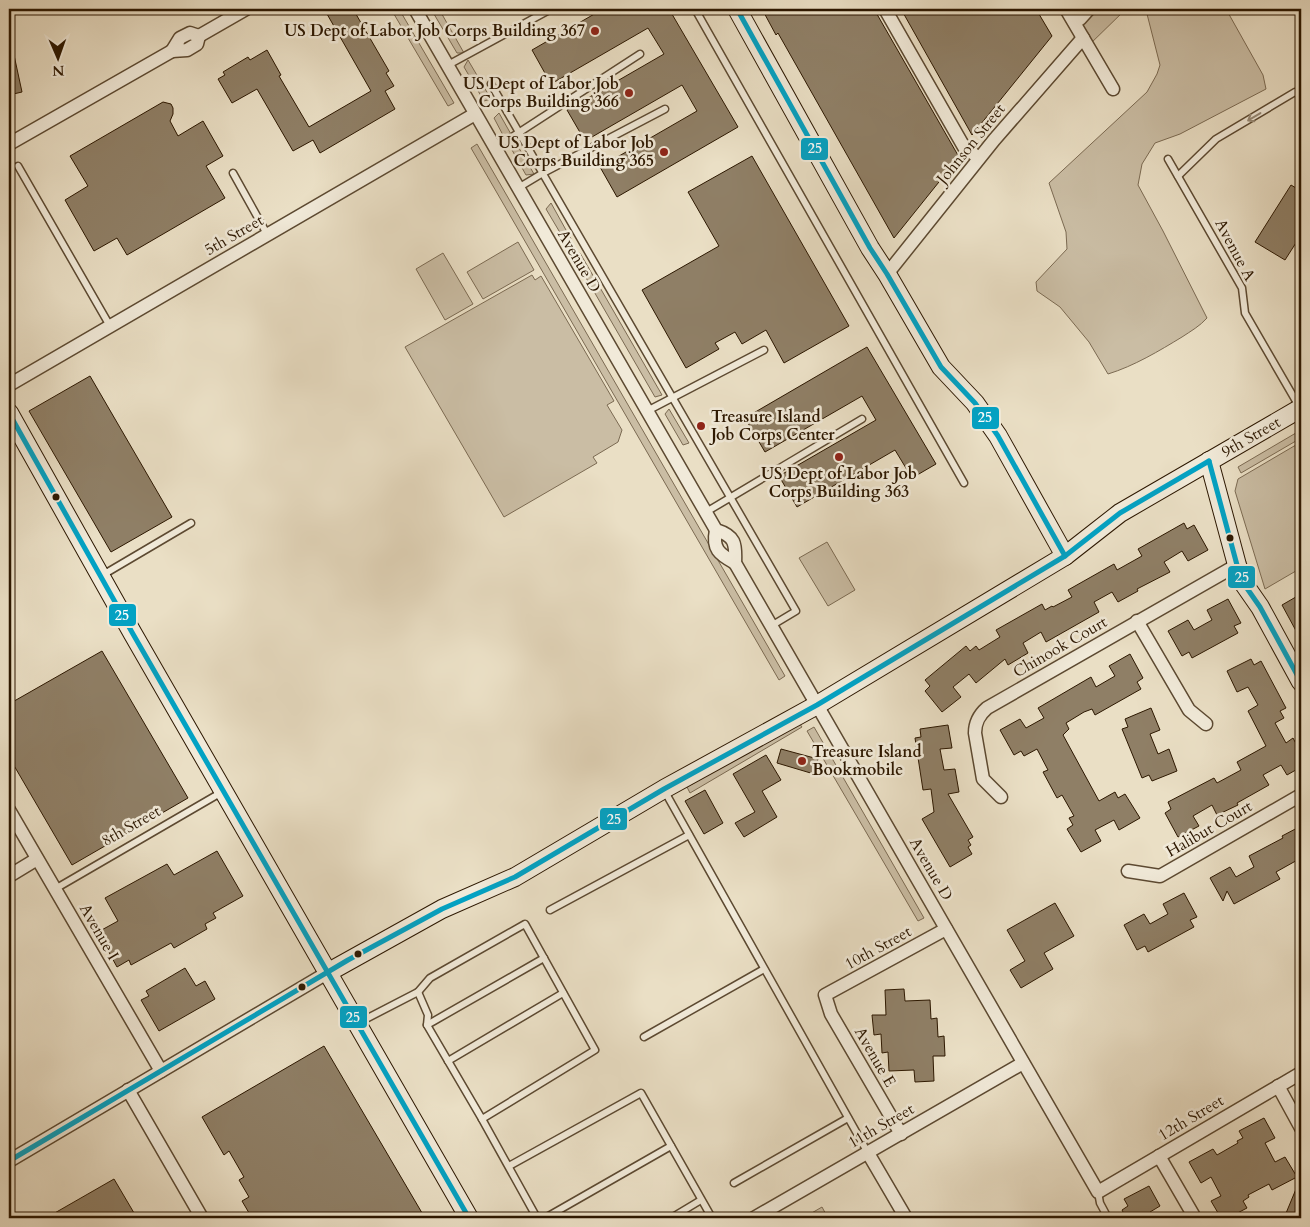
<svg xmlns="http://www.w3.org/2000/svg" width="1310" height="1227" font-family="Cardo,serif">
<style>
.green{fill:#cabda4;stroke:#7b6a52}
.pier{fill:#eadfc5}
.building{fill:#8f7f66;stroke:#2c1700}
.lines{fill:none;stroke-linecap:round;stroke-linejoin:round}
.lane-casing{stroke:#5c4931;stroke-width:9}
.street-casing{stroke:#5c4931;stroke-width:15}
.secondary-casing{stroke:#2c1700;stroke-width:20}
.lane{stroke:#f1ead9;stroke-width:6}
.street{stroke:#f1ead9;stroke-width:12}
.secondary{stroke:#f1ead9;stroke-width:18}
.bus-1-casing{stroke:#f1ead9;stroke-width:9}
.bus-1{stroke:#02a2c4;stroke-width:5}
.oneway{stroke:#988b77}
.poi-dot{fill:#8f2418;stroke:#f1ead9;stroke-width:2}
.bus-dot{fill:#2c1700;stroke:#f1ead9;stroke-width:2}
.labels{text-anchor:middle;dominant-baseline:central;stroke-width:5;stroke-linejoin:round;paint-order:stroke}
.poi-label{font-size:16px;font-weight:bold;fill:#2c1700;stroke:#f1ead9;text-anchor:end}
.street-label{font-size:16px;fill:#2c1700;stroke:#f1ead9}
.line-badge{stroke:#f1ead9;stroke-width:2}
.badge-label{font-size:14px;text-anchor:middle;font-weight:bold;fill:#fff}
</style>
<rect width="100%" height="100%" fill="#eadfc5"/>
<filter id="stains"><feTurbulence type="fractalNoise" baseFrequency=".004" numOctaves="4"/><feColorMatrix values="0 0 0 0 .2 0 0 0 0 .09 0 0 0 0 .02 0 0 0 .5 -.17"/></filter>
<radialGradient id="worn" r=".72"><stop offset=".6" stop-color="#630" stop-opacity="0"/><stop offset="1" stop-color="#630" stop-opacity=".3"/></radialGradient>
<g class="green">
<path d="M391,9H399L454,103L448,106Z"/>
<path d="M431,9H439L464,53H457Z"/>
<path d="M1066,9H1126L1087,47Z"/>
<path d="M1148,9H1226L1263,75L1266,89L1180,134L1155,143L1142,164L1138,185L1163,231L1207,318C1200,326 1191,331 1182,337C1159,351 1134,366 1108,374L1089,342L1060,307L1037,291L1036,282L1067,249L1066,232L1049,183L1147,92L1157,74L1160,65L1147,14Z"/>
<path d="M468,60L491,99L484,101L464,67Z"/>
<path d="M499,113L512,136L504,137L494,118Z"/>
<path d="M516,143L534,174L526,175L512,150Z"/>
<path d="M477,144L785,676L779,680L471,148Z"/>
<path d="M551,203L571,239L565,241L546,209Z"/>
<path d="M518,242L534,270L483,299L467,272Z"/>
<path d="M443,253L473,304L445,320L416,269Z"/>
<path d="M580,253L662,395L655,397L574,257Z"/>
<path d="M532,275L535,280L541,276L614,401L607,405L622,430L618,442L593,457L597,463L504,517L405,347Z"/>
<path d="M669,409L689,443L683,445L665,414Z"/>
<path d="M1301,430V438L1241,473L1238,467Z"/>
<path d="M1301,442V568L1265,589L1235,491L1238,479Z"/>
<path d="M827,542L855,590L828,606L799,558Z"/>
<path d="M799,723L802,727L690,793L687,787Z"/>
<path d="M814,727L924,918L918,921L807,731Z"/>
<path d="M822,1207L828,1218H803Z"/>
</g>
<path class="pier" d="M1281,9H1301V41L1299,39Z"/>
<g class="building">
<path d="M326,9H353L389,71L386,73L394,86L385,91L395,109L320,153L313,140L293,151L257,89L232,103L218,79L225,75L223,72L248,57L250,60L267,50L281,75L279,76L309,127L371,91L327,14L328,13Z"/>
<path d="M603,9H669L738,127L617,197L600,167L697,111L682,85L585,141L567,110L664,54L648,28L551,84L532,50Z"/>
<path d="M762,9H874L959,157L894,238L778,33L776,35Z"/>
<path d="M901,9H1036L1052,36L972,135Z"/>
<path d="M14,55L22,92L9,95V56Z"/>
<path d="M163,102L171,104L173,108V114L170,121L178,136L203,121L223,156L206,166L225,198L127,255L117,238L94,251L65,200L88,186L70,156Z"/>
<path d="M752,156L849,326L784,363L766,330L742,344L735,332L715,343L719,349L686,368L642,290L719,246L688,192Z"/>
<path d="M1291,185L1301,191V235L1285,260L1255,242Z"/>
<path d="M867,347L936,464L912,478L895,450L797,507L779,476L876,420L862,396L765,452L745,418Z"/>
<path d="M90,376L172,517L111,552L29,411Z"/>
<path d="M1184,523L1187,529L1194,525L1208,550L1188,561L1182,551L1164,562L1170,572L1137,589L1138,591L1118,602L1112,592L1094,602L1099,612L1046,642L1041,632L1023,643L1028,653L1008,665L1005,659L976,683L969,674L953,687L961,697L942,712L925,691L930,686L925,680L966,646L970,651L976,646L979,650L1000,637L996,630L1042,604L1045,610L1052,606L1053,607L1072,597L1068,590L1114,564L1117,570L1142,556L1138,549Z"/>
<path d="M1301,594V640L1282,605Z"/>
<path d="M1228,599L1241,623L1234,626L1238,633L1192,658L1189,652L1182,656L1168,631L1188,620L1194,630L1212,620L1207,610Z"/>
<path d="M102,651L188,798L72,865L9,757V704Z"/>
<path d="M1130,654L1143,678L1137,682L1141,689L1095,715L1092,709L1084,712L1066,723L1069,729L1063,735L1099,801L1115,792L1118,798L1125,794L1140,818L1119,830L1114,820L1095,830L1101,841L1081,852L1067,829L1073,825L1069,818L1074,816L1062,795L1057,798L1043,772L1048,770L1037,749L1024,756L1021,751L1014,755L1000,730L1020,719L1026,728L1044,718L1038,708L1091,677L1096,687L1115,676L1109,666Z"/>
<path d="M1251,659L1254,665L1261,661L1286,708L1280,711L1284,718L1275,723L1286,743L1293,738L1301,753V767L1287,775L1281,765L1263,775L1269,785L1237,803L1238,805L1217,815L1212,805L1193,816L1199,826L1178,837L1165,813L1171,809L1168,802L1214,778L1217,783L1241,770L1237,762L1266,746L1248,711L1258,705L1248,687L1237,692L1227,671Z"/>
<path d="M1151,708L1160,730L1150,734L1158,754L1169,749L1177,771L1152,781L1149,775L1142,778L1122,729L1128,727L1125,719Z"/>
<path d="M948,725L952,748L940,749L944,770L955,769L959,792L948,794L973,837L968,840L971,845L968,847L972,854L950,867L922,819L934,812L931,789L923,790L915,738L921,737L920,729Z"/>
<path d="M781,749L818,759L814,774L777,763Z"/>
<path d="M766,755L781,780L762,791L777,817L744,837L735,823L755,812L733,774Z"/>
<path d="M705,790L723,823L704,834L685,801Z"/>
<path d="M1301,826V858L1276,872L1280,879L1234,904L1227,891L1223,901L1210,878L1230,867L1236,877L1254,867L1249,856L1283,838L1282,836Z"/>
<path d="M217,851L243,896L213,913L216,918L205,924L207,929L174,948L171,943L131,965L129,960L117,967L98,932L118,921L105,898L167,864L174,875Z"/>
<path d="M1184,893L1197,917L1190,920L1194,927L1148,952L1145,946L1137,950L1124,925L1144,914L1150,924L1168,914L1163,904Z"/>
<path d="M1055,903L1074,936L1044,953L1053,969L1021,988L1010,970L1025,961L1007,930Z"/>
<path d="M185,968L196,986L205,981L215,999L159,1031L141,1000L149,996L146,991Z"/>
<path d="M904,989L905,1001L930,1000L931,1019L937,1018L938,1037L944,1036L945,1056H933L934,1081L915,1082L914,1070L889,1071L888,1052L882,1053L881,1034L874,1035L872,1015H886L885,990Z"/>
<path d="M324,1046L425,1218H252L242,1201L249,1197L239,1180L244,1177L229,1151L224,1155L202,1117Z"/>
<path d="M1264,1118L1275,1138L1265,1143L1275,1162L1285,1157L1297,1177L1272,1190L1269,1184L1248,1195L1249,1197L1243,1201L1247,1208L1228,1218H1221L1211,1201L1221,1196L1211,1177L1201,1183L1189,1162L1213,1149L1217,1155L1238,1143L1237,1141L1243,1138L1239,1131Z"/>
<path d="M1301,1177V1218H1284Z"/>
<path d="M114,1179L137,1218H46Z"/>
<path d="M1149,1186L1160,1206L1150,1212L1153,1218H1126L1122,1210L1128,1206L1124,1199Z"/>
</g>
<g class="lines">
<defs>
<g id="lane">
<path d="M695,9L964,483"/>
<path d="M448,65L551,9"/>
<path d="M491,84L796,611L771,626"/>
<path d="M495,148L640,54"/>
<path d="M1168,159L1242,288L1245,313L1300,408"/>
<path d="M18,166L110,326"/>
<path d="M233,173L267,234"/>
<path d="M1178,176L1216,139L1295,92"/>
<path d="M518,188L543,173L665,109"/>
<path d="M647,411L764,350"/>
<path d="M706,512L862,419"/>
<path d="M101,576L191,523"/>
<path d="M664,790L868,1153"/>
<path d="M55,889L222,792"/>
<path d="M550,910L689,835"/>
<path d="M418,992L428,1015L427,1025L482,1119"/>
<path d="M358,1023L418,992L430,978L525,924L595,1050L482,1119L537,1218"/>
<path d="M427,1025L544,958"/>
<path d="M644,1037L764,969"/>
<path d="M448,1061L563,993"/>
<path d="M509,1166L641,1093L712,1218"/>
<path d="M734,1183L848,1118"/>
<path d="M1098,1192L1100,1203L1108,1218"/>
<path d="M545,1218L671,1146"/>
<path d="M671,1218L701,1200"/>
</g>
<g id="street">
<path d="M415,9L716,530C735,536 736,543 735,563L1098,1192L1301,1073"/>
<path d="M885,9L964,147L979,158"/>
<path d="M1066,9L1113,89"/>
<path d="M1080,19L1089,9"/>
<path d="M190,33L199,36L197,44L187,50L172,51L180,38Z"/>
<path d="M199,36L246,9"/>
<path d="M9,144L172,51"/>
<path d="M887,274L994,140L1083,38"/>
<path d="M9,385L475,114"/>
<path d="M716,530C712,549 719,554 735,563"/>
<path d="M1137,621L1189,710L1206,724"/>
<path d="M1001,797L983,779L975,733C975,722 979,715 987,708L1237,565"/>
<path d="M9,810L161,1071"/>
<path d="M1128,871L1160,876L1301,795"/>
<path d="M9,876L37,859"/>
<path d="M1278,1086L1301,1128"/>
<path d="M128,1090L202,1218"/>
<path d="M901,1134L831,1014L825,995L946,929"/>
<path d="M868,1153L906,1218"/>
<path d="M1159,1156L1195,1218"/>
<path d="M9,1161L327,973"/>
<path d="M754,1218L1023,1063"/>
</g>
<g id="secondary">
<path d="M737,9L870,248L887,274L941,367L975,403L998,436L1065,556"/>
<path d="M9,413L133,634L469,1218"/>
<path d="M1209,461L1237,565L1244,584L1260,607L1301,682"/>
<path d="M327,973L442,909L515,877L664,789L817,705L1065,556L1120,513L1301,408"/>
</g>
</defs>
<use href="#lane" class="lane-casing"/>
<use href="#street" class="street-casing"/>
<use href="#secondary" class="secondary-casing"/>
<use href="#lane" class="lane"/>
<use href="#street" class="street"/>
<use href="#secondary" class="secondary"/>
<defs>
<g id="bus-1">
<path d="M737,9L870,248L887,274L941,367L975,403L998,436L1065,556"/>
<path d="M9,413L133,634L469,1218"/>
<path d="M1209,461L1237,565L1244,584L1260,607L1301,682"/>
<path d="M9,1161L348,960L442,909L515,877L664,789L817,705L1065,556L1120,513L1209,461"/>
</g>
</defs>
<use href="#bus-1" class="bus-1-casing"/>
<use href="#bus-1" class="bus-1"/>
</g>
<defs><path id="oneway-shaft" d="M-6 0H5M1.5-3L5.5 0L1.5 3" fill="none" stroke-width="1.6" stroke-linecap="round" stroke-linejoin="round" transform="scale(1.25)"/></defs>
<use class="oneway" href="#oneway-shaft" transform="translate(1254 117) rotate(149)"/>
<g class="poi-dot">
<circle cx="595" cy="31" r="5"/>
<circle cx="629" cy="93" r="5"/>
<circle cx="664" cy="152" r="5"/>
<circle cx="701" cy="426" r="5"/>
<circle cx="839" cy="457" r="5"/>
<circle cx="802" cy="761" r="5"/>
</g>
<g class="bus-dot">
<circle cx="56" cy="497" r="4.5"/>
<circle cx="1230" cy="538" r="4.5"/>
<circle cx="358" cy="954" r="4.5"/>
<circle cx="302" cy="987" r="4.5"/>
</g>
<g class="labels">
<g class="poi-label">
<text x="585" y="31">US Dept of Labor Job Corps Building 367</text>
<text x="619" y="84">US Dept of Labor Job<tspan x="619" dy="18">Corps Building 366</tspan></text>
<text x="654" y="143">US Dept of Labor Job<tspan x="654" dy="18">Corps Building 365</tspan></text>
<text x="711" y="417" text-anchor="start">Treasure Island<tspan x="711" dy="18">Job Corps Center</tspan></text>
<text x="839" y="474" text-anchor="middle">US Dept of Labor Job<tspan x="839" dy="18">Corps Building 363</tspan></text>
<text x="812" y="752" text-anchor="start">Treasure Island<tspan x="812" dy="18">Bookmobile</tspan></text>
</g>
<g class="street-label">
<text transform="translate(971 144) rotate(-51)">Johnson Street</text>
<text transform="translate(234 235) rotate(-30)">5th Street</text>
<text transform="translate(1235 250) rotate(62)">Avenue A</text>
<text transform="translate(579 261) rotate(60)">Avenue D</text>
<text transform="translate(1251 437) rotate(-30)">9th Street</text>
<text transform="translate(1060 647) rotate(-30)">Chinook Court</text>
<text transform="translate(131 826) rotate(-30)">8th Street</text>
<text transform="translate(1209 829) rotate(-30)">Halibut Court</text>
<text transform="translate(931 869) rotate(60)">Avenue D</text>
<text transform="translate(99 932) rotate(60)">Avenue I</text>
<text transform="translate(878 948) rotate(-29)">10th Street</text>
<text transform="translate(875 1057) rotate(60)">Avenue E</text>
<text transform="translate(1191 1118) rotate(-31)">12th Street</text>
<text transform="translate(881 1126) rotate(-30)">11th Street</text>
</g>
</g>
<g class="line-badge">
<rect x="800" y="137" width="29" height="24" rx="5" fill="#02a2c4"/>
<rect x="971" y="406" width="29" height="24" rx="5" fill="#02a2c4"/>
<rect x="1227" y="565" width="29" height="24" rx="5" fill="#02a2c4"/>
<rect x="108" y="603" width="29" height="24" rx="5" fill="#02a2c4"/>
<rect x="599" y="807" width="29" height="24" rx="5" fill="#02a2c4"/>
<rect x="339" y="1005" width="29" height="24" rx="5" fill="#02a2c4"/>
</g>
<g class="badge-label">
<text x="815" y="153">25</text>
<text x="985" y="422">25</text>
<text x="1242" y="582">25</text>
<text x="122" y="620">25</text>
<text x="614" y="824">25</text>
<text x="353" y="1022">25</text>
</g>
<rect width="1310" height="1227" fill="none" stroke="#eadfc5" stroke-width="30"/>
<rect x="10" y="10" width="1290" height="1207" fill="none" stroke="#2c1700" stroke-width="2.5"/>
<rect x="15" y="15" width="1280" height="1197" fill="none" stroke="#2c1700"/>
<g transform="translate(58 58) rotate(178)" stroke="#f1ead9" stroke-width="4" paint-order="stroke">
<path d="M0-4L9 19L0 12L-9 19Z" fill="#2c1700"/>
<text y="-8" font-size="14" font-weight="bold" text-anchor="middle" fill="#2c1700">N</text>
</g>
<rect width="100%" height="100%" filter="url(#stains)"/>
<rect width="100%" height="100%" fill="url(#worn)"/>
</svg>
